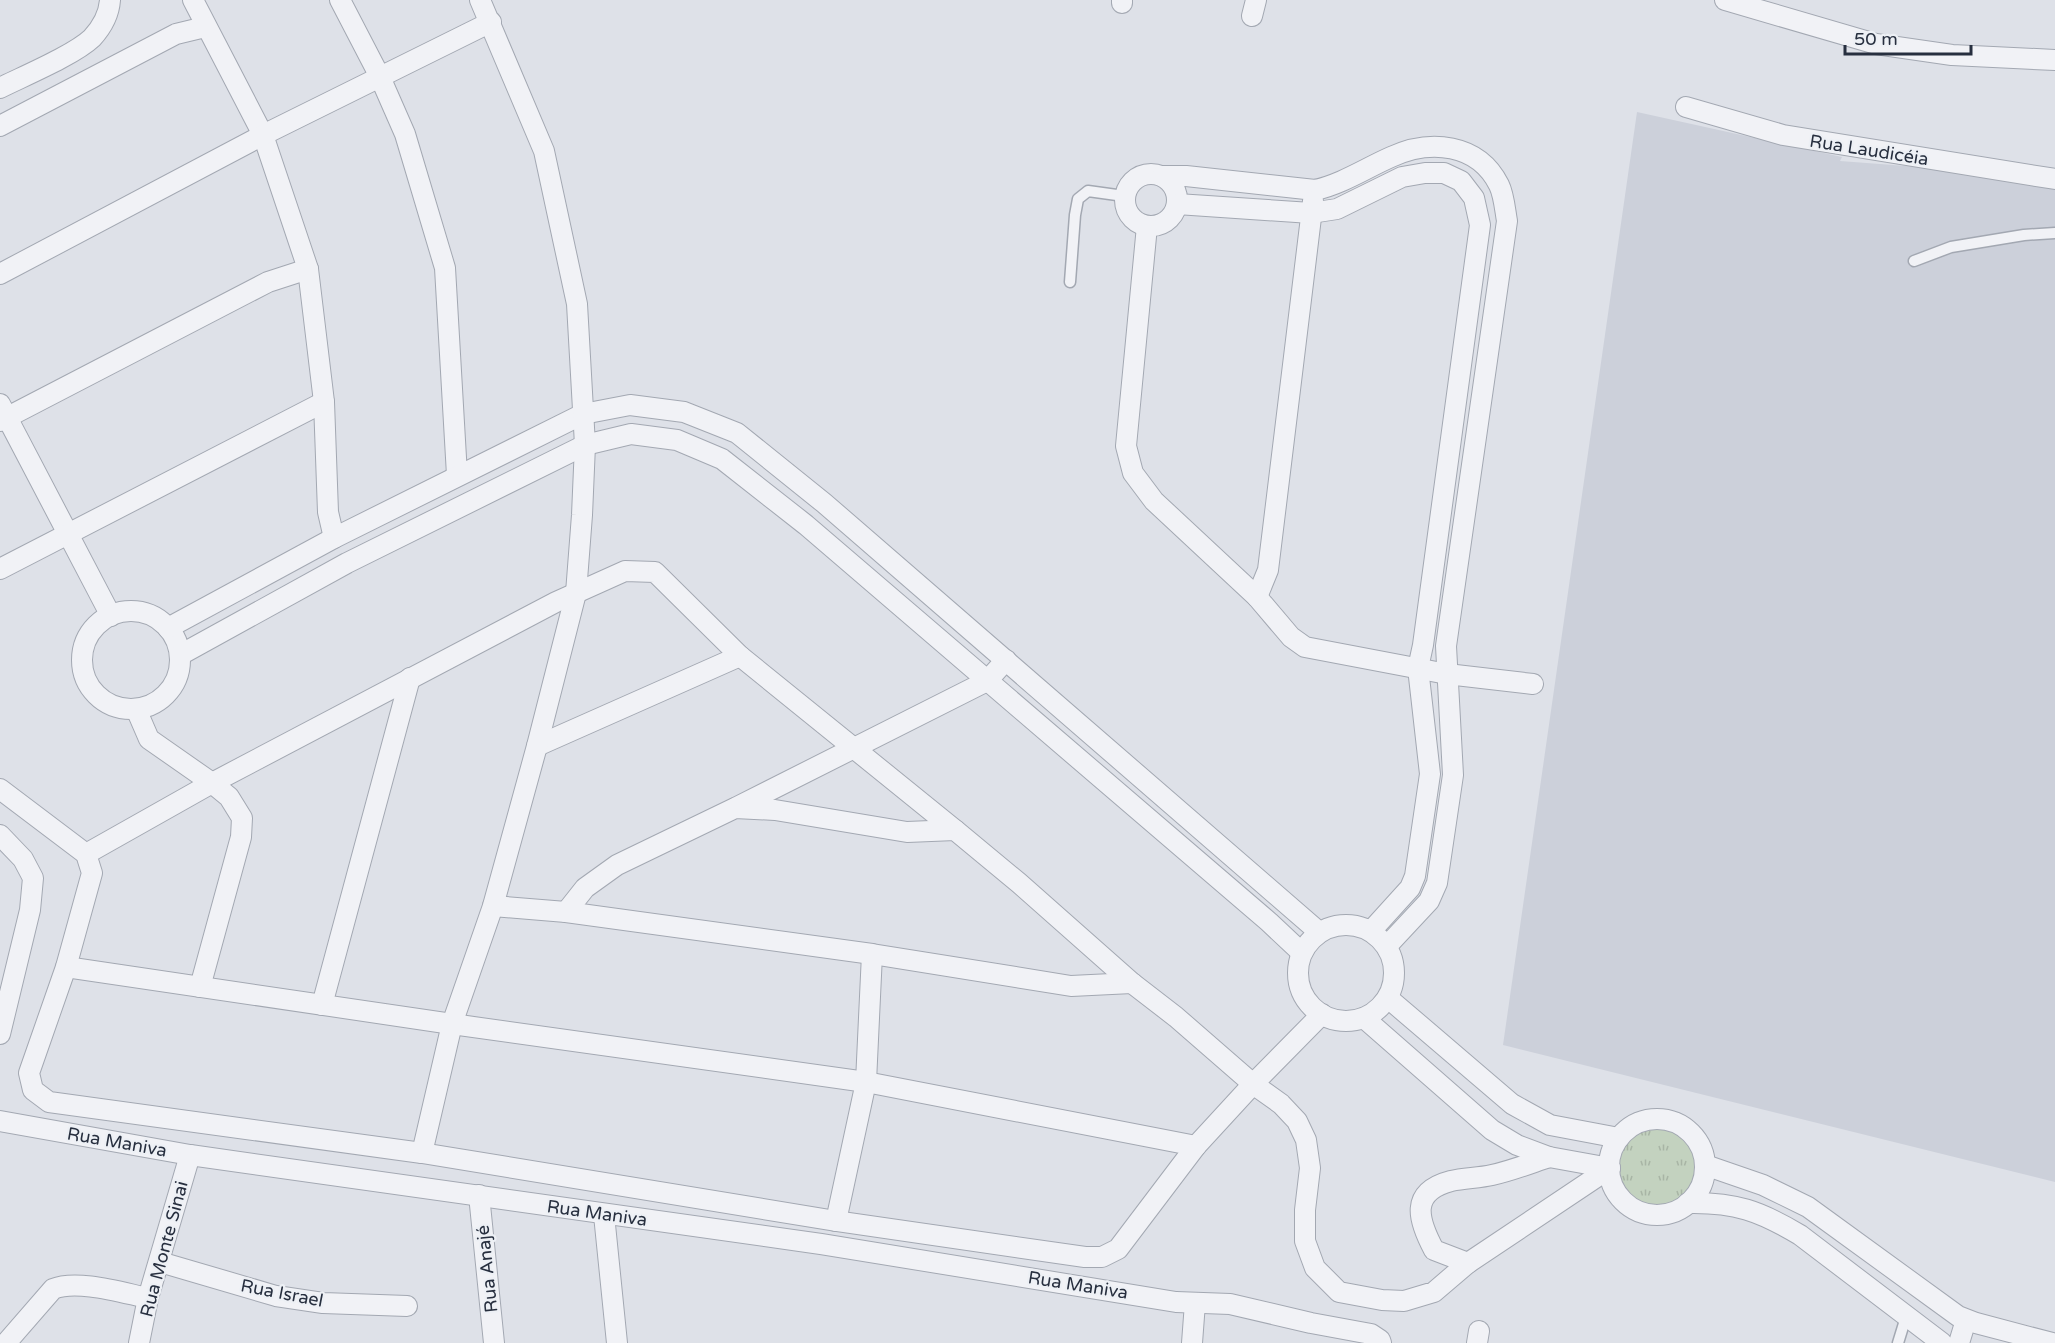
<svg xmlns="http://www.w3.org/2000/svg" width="2055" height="1343" font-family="'Varela Round',sans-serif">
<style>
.built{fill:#ccd0da}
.grass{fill:url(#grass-tufts)}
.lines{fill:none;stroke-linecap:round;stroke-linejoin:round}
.service-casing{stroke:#a3a8b2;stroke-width:13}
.minor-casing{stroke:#a3a8b2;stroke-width:22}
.service{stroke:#f1f2f6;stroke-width:10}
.minor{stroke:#f1f2f6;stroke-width:20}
.labels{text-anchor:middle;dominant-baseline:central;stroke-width:4.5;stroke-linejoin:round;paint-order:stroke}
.street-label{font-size:18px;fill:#272f3f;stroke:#edf0f5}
</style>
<defs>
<pattern id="grass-tufts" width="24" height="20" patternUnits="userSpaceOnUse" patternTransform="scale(1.5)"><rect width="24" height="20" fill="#c3d2bf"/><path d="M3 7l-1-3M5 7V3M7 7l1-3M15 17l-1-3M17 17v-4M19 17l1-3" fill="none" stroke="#a8b5a5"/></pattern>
</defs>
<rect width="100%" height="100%" fill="#dee1e8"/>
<path class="built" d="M1637,112L1842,157L1840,161L1999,173L2055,184V1182L1503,1045Z"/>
<circle class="grass" cx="1657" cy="1167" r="40"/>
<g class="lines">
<defs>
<g id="service">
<path d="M1914,261L1951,247L2024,235L2055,233"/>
<path d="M1070,282L1075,215L1078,199L1088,191L1124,196"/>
<path d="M1898,1343L1906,1317"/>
</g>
<g id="minor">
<path d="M193,0L263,135L308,269L324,402L328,512L334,538"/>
<path d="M340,0L380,77L405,134L445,268L457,475"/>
<path d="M1725,0L1876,44L1952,55L2055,60"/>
<path d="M1122,3V0"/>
<path d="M1252,16L1256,0"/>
<path d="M0,88C24,76 74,55 92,38C102,27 109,15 110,0"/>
<path d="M1686,107L1783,135L2055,179"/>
<path d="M0,126L176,34L205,27"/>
<circle cx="1151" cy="200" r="26"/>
<path d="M1162,176H1186L1315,190C1342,184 1366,168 1391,157C1430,139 1478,143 1499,185C1504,195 1505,210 1507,221L1446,646L1453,775L1437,883L1429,901L1387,946"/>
<path d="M1177,204L1311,213L1337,209L1402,177L1425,173H1444L1461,181L1474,198L1480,225L1423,645L1418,668L1430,774L1415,876L1410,888L1371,931"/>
<path d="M1147,226L1126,446L1133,473L1154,501L1257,597L1291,637L1305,647L1447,674L1533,684"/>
<path d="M0,274L263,135L491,22"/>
<path d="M0,404L111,616"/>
<path d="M0,421L268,282L308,269"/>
<path d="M0,569L324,402"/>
<path d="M1257,597L1268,570L1313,201"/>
<circle cx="131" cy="660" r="49"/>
<path d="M168,628L334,538L583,414L630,405L684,412L737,433L824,503L1319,932"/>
<path d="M180,655L347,563L585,445L631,434L677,440L722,459L806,525L1269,922L1302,953"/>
<path d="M136,709L149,739L212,783L229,797L242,818L241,837L200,987"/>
<path d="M537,746L740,656"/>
<path d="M0,789L86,854L92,873L66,967L29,1073L33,1090L49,1102L422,1153L836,1221L1085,1257H1102L1118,1249L1196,1146L1253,1084L1322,1014"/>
<path d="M737,807L987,681L1006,660"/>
<path d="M0,835L23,859L33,878L30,910L0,1034"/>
<path d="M86,854L212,783L556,602L625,571L655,572L740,656L955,830"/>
<path d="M493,906L566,912L872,954L1071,986L1132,983"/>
<path d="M566,912L585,888L617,865L735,808L775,810L907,832L955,830L1019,883L1132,983L1176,1017L1253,1084L1281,1104L1297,1121L1306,1140L1310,1168L1305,1210V1241L1315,1268L1339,1292L1382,1300L1404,1301L1434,1292L1468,1263L1610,1168"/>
<circle cx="1346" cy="973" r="48"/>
<path d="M66,967L452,1024L866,1082L1196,1146"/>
<path d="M1388,998L1512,1104L1550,1125L1619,1138"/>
<path d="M322,1005L410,678"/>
<path d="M1364,1018L1492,1130L1517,1145L1549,1157L1610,1168"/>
<circle cx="1657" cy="1167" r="48"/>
<path d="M0,1121L190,1155L821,1244L1176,1302L1230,1304L1311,1323L1371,1334L1380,1340L1381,1343"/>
<path d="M422,1153L452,1024L493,906L537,746L576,593L582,515L585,445L577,304L544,151L480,0"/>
<path d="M1705,1165L1763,1185L1808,1207L1958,1316L1976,1323L2052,1343"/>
<path d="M479,1195L494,1343"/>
<path d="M1688,1203C1735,1202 1760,1211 1800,1235L1942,1343"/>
<path d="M604,1215L617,1343"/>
<path d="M836,1221L866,1082L872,954"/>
<path d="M160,1262L276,1296L323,1303L407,1306"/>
<path d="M1468,1263L1434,1250C1418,1220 1409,1192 1451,1181C1464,1178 1479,1178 1492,1175C1511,1171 1531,1163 1549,1157"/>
<path d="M6,1343L53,1289C77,1279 123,1293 148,1298"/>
<path d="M139,1343L148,1298L190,1155"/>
<path d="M1192,1343L1195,1303"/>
<path d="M1477,1343L1479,1331"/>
<path d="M1959,1343L1966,1320"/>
</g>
</defs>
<use href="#service" class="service-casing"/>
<use href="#minor" class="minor-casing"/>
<use href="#service" class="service"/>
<use href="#minor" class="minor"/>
</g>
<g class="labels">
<g class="street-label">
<text transform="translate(1869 150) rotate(9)">Rua Laudicéia</text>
<text transform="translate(117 1142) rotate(10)">Rua Maniva</text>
<text transform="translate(597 1213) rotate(8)">Rua Maniva</text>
<text transform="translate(164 1249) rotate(-75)">Rua Monte Sinai</text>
<text transform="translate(487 1269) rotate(-96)">Rua Anajé</text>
<text transform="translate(1078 1285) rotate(9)">Rua Maniva</text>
<text transform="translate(282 1293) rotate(11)">Rua Israel</text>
</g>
</g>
<path d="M1845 45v9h126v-9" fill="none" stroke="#272f3f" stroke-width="3"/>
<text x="1854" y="45" font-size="18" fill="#272f3f" stroke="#edf0f5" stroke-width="4.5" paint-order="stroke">50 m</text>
</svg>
